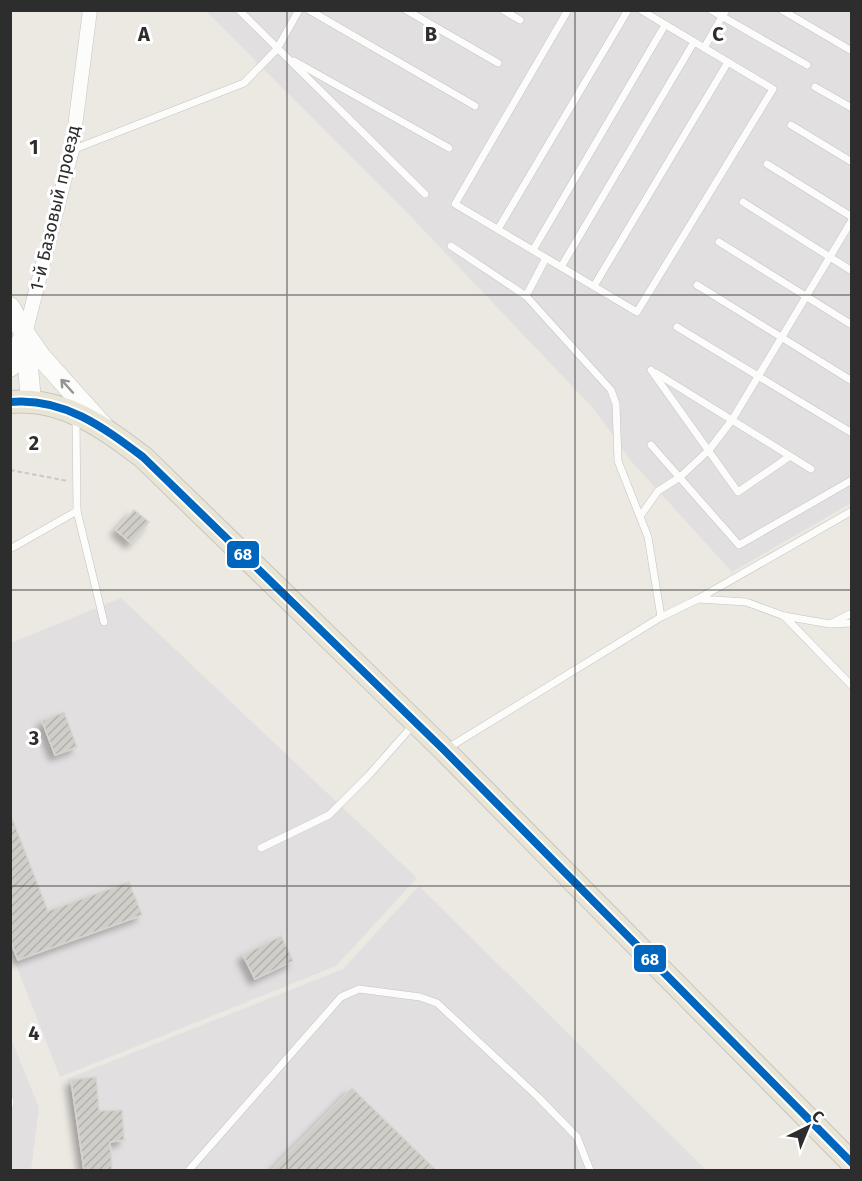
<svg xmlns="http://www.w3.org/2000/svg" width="862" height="1181" font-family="'Fira Sans',sans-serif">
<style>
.industrial{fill:#e2dfe1}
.building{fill:url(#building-hatch);stroke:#d7d4ce;stroke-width:1.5;filter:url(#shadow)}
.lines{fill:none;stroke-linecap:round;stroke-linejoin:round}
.lane-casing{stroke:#c5c4c3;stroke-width:8}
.street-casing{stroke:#c5c4c3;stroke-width:15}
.secondary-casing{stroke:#c5c4c3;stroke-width:21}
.primary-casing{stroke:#c6c5c3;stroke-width:24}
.path{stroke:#c8c8c8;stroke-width:2;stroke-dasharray:4.5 3;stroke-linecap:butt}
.lane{stroke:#fcfcfb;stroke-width:7}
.street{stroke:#fcfcfb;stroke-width:14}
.secondary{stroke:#fcfcfb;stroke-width:20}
.primary{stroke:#e9e5d4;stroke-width:22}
.bus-1-casing{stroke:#fff;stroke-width:12}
.bus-1{stroke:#0065bd;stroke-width:8}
.oneway{stroke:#949494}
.grid{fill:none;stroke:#2d2d2d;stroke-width:1.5;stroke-opacity:0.55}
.labels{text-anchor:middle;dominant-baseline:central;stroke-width:6;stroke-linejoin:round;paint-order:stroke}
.street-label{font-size:18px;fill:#2d2d2d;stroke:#fff}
.grid-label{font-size:20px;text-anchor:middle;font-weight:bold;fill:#2d2d2d;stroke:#fff;stroke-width:6;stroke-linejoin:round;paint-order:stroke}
.line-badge{stroke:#fff;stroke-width:2}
.badge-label{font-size:16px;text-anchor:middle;font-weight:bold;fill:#fff}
</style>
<defs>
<pattern id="building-hatch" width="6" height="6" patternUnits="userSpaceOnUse" patternTransform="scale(1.5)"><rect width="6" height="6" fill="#d0cec9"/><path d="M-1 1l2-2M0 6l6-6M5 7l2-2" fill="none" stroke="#b3b1ad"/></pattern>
<filter id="shadow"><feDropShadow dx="-5.5" dy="5.5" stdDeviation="3" flood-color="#0004"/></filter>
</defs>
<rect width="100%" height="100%" fill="#ece8e2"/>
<g class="industrial">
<path d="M206,11H851V503L732,572L632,462L593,408L416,222Z"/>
<path d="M121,598L417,878L336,966L60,1077L11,952V643Z"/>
<path d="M419,886L706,1170H80L67,1079L343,969Z"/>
<path d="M10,1036L39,1108L31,1170H11Z"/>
</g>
<g class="building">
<path d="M134,510L149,522L131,543L116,530Z"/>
<path d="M64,712L77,747L55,755L42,721Z"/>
<path d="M10,813L48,911L129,882L142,915L18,960L10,940Z"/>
<path d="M281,936L293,961L255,979L243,955Z"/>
<path d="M96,1077L99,1111L122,1110L124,1140L110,1142L112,1170H84L71,1080Z"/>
<path d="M352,1088L436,1170H272Z"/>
</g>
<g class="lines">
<defs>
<g id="lane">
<path d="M239,10L425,194"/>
<path d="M309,10L475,106"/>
<path d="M406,10L498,63"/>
<path d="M503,10L520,20"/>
<path d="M568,10L455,204L637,312L773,89L641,10"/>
<path d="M711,10L807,65"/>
<path d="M782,10L852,51"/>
<path d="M704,48L726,10"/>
<path d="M294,61L449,148"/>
<path d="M815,87L852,108"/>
<path d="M791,125L852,162"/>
<path d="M72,150L244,83L277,49L299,10"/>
<path d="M767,164L852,217"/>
<path d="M743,202L852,271"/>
<path d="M498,229L628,10"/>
<path d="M719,242L852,325"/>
<path d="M451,246L526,296L611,390L616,404L618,461L648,537L661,617"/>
<path d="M533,250L665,25"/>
<path d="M561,267L694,42"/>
<path d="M697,285L852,381"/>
<path d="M594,286L728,62"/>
<path d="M526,296L546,258"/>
<path d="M677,327L852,433"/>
<path d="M651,370L738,492L790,456"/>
<path d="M656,373L811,469"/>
<path d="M76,418L77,511"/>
<path d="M651,445L739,545L852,480"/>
<path d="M641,515L658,491L680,477L709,450L732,420L852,220"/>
<path d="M10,549L77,511L104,622"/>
<path d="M698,599L746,602L784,616L830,624L852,623"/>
<path d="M784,616L852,686"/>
<path d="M832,623L852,613"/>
<path d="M448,748L661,617L698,599L852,511"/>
<path d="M261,848L329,815L369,775L414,724"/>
<path d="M10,1100V1104"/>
<path d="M189,1170L341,997L359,989L420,997L437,1003L538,1097L577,1137L590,1170"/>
</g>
<path id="street" d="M25,334L72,150L90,10"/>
<g id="secondary">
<path d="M10,307L25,334L31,400"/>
<path d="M25,334L41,357L103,426"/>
<path d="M10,367L24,336"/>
</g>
<path id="primary" d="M10,402C63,397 103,427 143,457L444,750L852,1163"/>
</defs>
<use href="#lane" class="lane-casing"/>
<use href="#street" class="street-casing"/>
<use href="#secondary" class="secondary-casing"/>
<use href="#primary" class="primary-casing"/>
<path class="path" d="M10,470L68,481"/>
<use href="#lane" class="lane"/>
<use href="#street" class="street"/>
<use href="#secondary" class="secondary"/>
<use href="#primary" class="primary"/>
<defs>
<path id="bus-1" d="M10,402C63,397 103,427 143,457L444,750L852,1163"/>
</defs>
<use href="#bus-1" class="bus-1-casing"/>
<use href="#bus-1" class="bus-1"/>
</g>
<defs><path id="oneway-shaft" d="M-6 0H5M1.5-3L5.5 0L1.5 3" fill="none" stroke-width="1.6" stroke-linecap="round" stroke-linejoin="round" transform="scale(1.5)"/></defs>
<use class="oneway" href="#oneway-shaft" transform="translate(67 386) rotate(-132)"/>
<path class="grid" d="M287,10V1170M575,10V1170M10,295H852M10,590H852M10,886H852"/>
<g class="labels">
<g class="street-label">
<text transform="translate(55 208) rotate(-77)">1-й Базовый проезд</text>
</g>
</g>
<g class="grid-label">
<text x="144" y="41">A</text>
<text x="431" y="41">B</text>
<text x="718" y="41">C</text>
<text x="34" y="154">1</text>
<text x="34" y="450">2</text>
<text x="34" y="745">3</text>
<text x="34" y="1040">4</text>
</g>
<g class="line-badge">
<rect x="226" y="540" width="34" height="29" rx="6" fill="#0065bd"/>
<rect x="633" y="944" width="34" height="29" rx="6" fill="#0065bd"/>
</g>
<g class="badge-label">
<text x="243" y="560">68</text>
<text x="650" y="965">68</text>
</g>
<rect width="862" height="1181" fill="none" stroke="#2d2d2d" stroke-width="24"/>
<g transform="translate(808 1127) rotate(43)" stroke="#ffffff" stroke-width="4.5" paint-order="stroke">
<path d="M0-4.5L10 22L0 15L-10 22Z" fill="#2d2d2d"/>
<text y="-9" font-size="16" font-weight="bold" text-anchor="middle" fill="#2d2d2d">С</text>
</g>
</svg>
